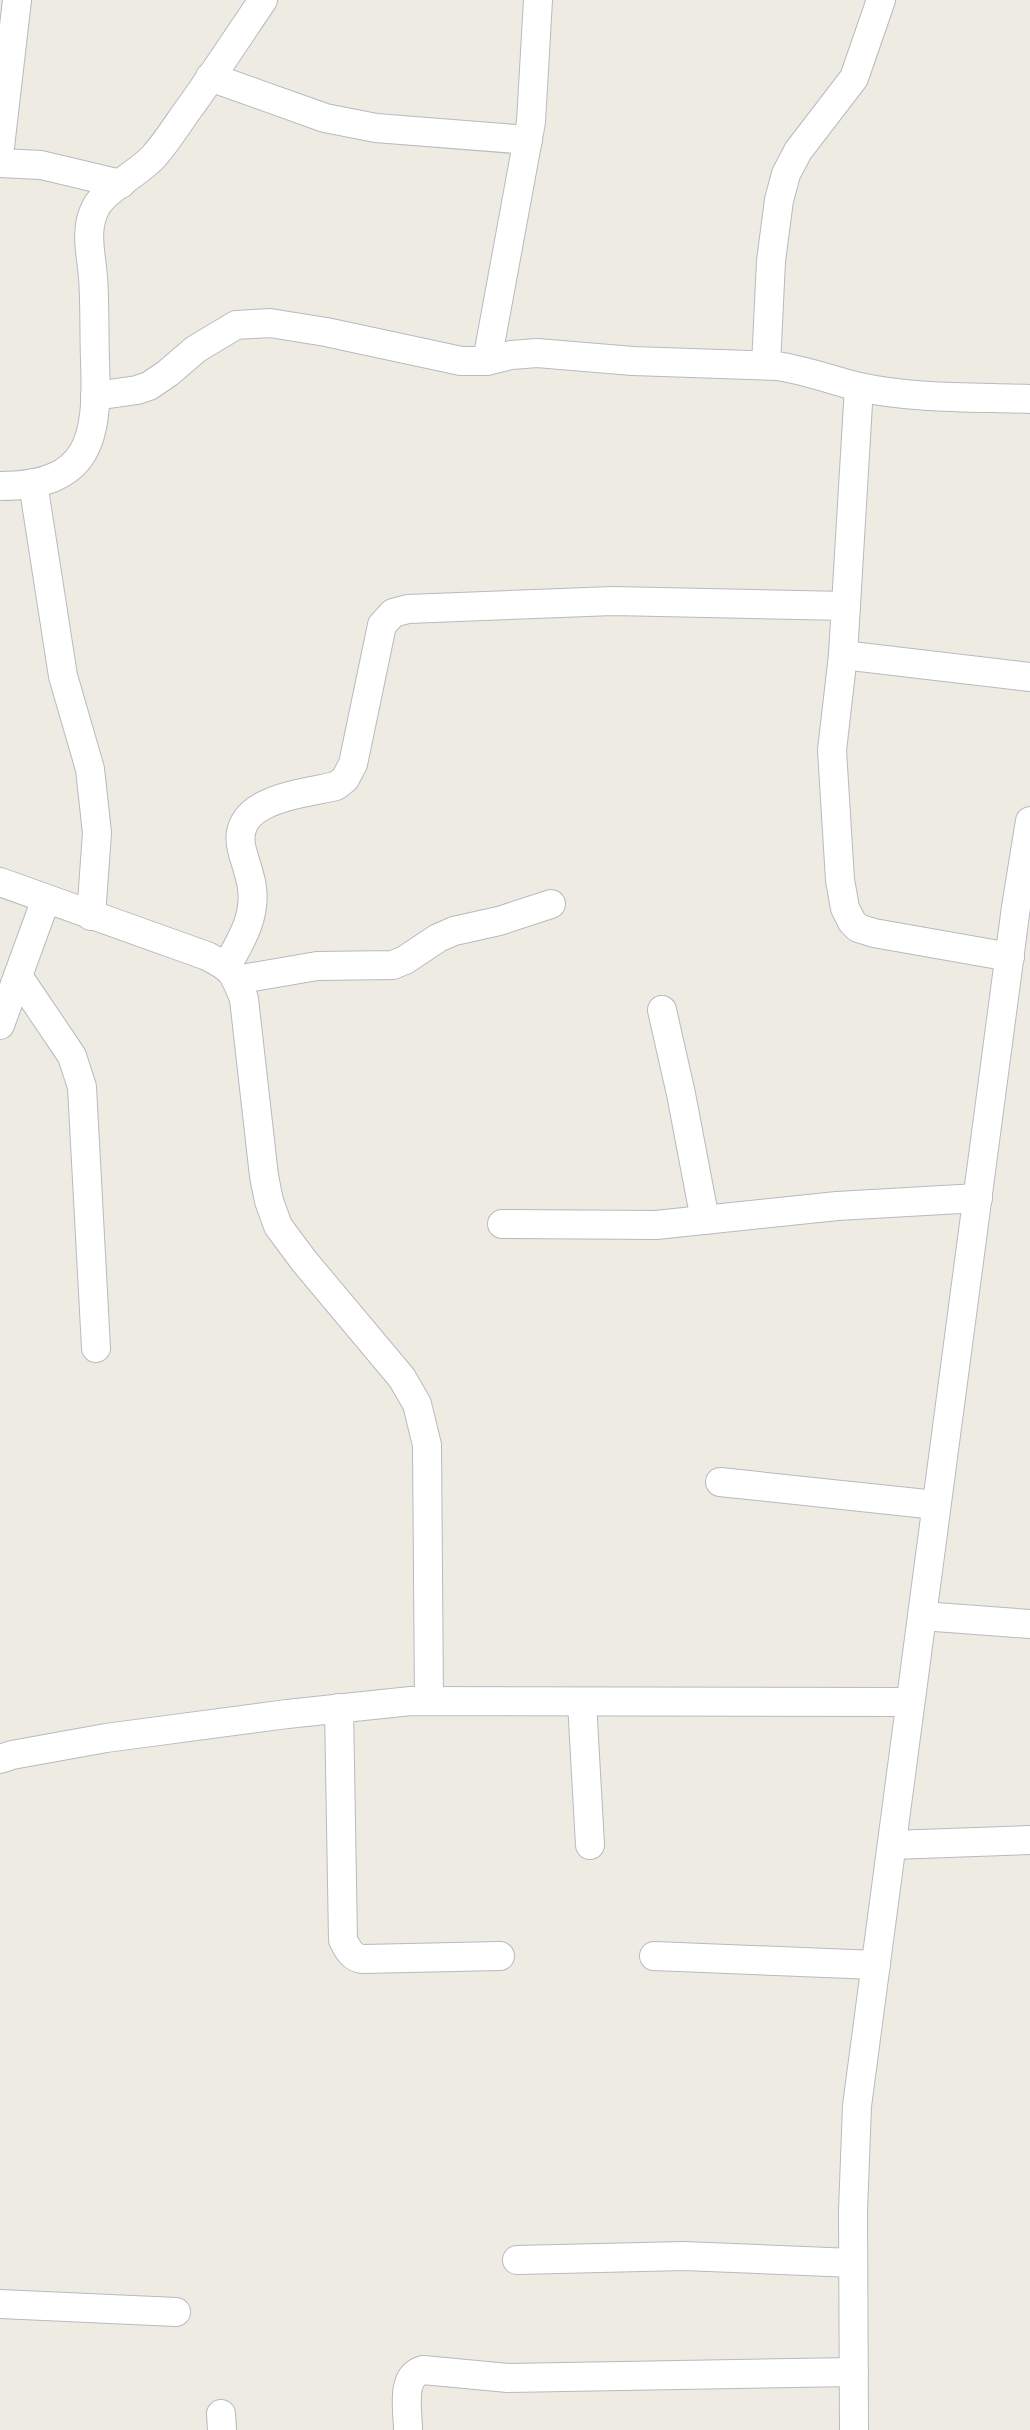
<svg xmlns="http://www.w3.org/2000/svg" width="1030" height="2430" font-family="Mulish,sans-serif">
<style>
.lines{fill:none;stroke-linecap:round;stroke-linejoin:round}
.minor-casing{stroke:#b7babf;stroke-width:30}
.secondary-casing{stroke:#b8bbc1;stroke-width:30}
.minor{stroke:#fff;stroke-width:28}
.secondary{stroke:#fff;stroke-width:28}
</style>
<rect width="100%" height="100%" fill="#edebe2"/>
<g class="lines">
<defs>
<g id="minor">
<path d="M210,77L325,118L376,128L528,140"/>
<path d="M0,147L17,0"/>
<path d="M0,163L41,165L121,184"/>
<path d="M487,361L531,122L538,0"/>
<path d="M766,365L771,261L779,200L786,174L798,151L854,78L881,0"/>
<path d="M859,387L843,655L832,750L840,880L845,908L852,922L858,928L874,933L1010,957"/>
<path d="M95,396L137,390L149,386L168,373L196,349L236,325L270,323L326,332L461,361H487L511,355L537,353L633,361L777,366C805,370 831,380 859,387C914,399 974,397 1030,399"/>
<path d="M33,483L63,676L90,769L97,833L91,916"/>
<path d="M0,486C92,486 98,437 95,360C94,332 95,304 93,277C91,253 84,229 96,207C106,188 140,173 155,155C169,139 180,120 193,103C217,69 240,34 263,0"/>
<path d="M843,655L1030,677"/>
<path d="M0,882L207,956C233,969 234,973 244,999L264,1176L269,1201L278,1226L304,1261L402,1378L417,1404L427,1445L429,1701"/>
<path d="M227,966C237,947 250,927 252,906C255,886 247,869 242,850C229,799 302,794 336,786L345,779L353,764L382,625L393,613L408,609L613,601L846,606"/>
<path d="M18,976L72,1056L82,1087L96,1348"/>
<path d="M236,980L317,966L393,965L405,960L438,938L454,931L499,921L551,904"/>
<path d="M662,1010L681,1094L705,1220"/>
<path d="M0,1025L46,899"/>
<path d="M502,1224L656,1225L837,1206L978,1198"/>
<path d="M720,1482L936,1505"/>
<path d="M922,1616L1030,1624"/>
<path d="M582,1702L590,1845"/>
<path d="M339,1708L343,1940C348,1950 352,1958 363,1959L500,1956"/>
<path d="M0,1759L12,1755L106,1738L287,1714L411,1701L910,1702"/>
<path d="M892,1845L1030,1840"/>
<path d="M654,1956L876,1965"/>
<path d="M517,2260L684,2256L853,2263"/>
<path d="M0,2304L176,2312"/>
<path d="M221,2414L222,2430"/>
<path d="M408,2430C408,2411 400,2376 423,2370L508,2378L854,2372"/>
</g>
<path id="secondary" d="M854,2430L853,2211L857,2106L1016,907L1030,821"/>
</defs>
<use href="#minor" class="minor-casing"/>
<use href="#secondary" class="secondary-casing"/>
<use href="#minor" class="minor"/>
<use href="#secondary" class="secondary"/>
</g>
</svg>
